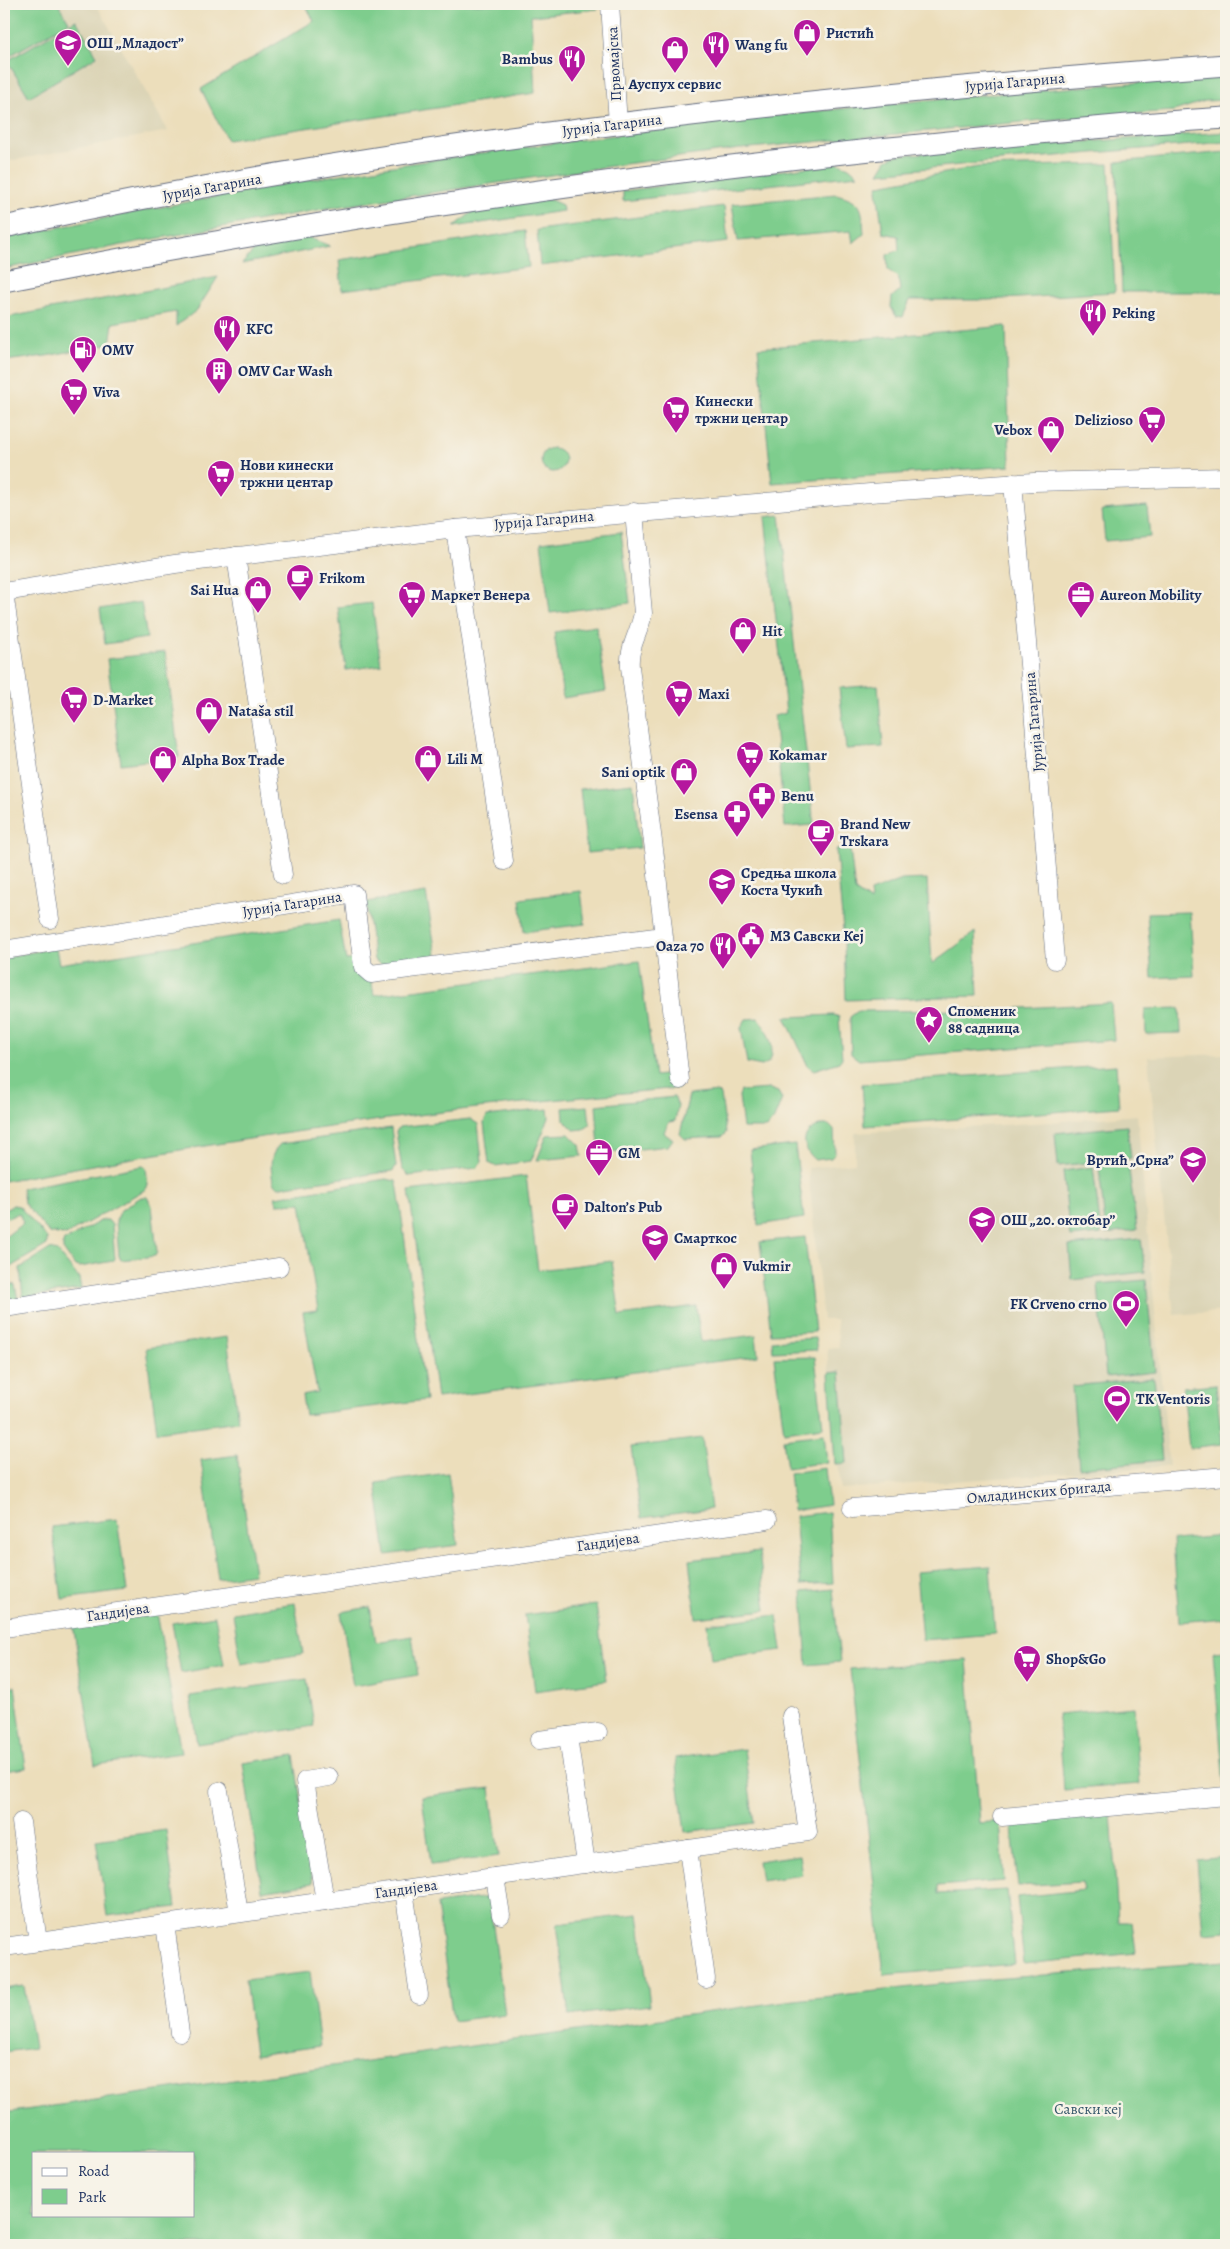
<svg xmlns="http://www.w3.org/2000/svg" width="1230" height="2249" font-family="Alegreya,serif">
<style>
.built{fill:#dbd4b6}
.green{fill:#7ecd8d;stroke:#4c7e76;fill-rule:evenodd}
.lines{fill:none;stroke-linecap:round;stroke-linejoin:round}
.minor-casing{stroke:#646c7f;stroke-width:19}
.major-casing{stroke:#646c7f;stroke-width:23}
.minor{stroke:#fff;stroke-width:18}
.major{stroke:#fff;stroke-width:21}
.labels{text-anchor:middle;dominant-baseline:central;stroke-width:5;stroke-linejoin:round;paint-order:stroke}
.poi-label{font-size:15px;font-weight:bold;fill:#1b2f5e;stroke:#f7f3e8;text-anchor:start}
.street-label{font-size:15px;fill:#1b2f5e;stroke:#f7f3e8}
.park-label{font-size:15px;fill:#34566a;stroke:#f7f3e8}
</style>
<rect width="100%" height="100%" fill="#f7f3e8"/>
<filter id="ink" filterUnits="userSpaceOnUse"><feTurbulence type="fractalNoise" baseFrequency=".02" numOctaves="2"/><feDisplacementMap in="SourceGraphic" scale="10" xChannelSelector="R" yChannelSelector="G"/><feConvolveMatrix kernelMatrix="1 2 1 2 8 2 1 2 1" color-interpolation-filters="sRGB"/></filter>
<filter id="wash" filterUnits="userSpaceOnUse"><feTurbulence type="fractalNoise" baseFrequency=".0096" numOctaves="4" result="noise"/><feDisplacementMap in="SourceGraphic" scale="20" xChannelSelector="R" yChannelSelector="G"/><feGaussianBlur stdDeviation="1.12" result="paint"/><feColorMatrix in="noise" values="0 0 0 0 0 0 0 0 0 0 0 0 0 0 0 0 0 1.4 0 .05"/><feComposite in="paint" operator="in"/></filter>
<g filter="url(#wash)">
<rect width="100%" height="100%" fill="#ecdebb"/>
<g class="built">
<path d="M4,4H96L168,131L4,162Z"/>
<path d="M1226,1054V1311L1174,1315L1148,1057Z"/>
<path d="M1137,1115L1169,1466L841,1489L838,1464L847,1463L840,1373H829L827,1348L839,1347L836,1320H823L808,1168L855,1163V1133L1053,1122Z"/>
</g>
<g class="green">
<path d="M4,4H58L69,22L9,56L4,46Z"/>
<path d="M305,4H599L598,9L531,16L535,93L227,140L201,89L314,21Z"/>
<path d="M76,20L97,56L29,97L7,61Z"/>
<path d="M1226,77V100L1205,101L1174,111L1043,120L740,149L625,164L329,208L137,242L4,269V238C138,212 271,184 406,164C678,124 952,93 1226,77Z"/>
<path d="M1226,132V142L1021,159L879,173L887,160L897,155Z"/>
<path d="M1226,152V292H1122L1116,162Z"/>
<path d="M839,163L849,167L858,175L623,201V191Z"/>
<path d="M1109,164L1115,292L987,300H910L903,317L896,316L891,307L892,297L900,290L898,277L888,270L887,255L899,250L898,236L883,233L877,190L879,185L978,167Z"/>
<path d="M836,194C864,201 862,208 864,234L853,243L851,231L738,241L732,204Z"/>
<path d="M541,199L551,200L562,205L563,211L454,227L477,208Z"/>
<path d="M724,206L728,242L540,266L537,230Z"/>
<path d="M525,231L529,267L342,290L339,260Z"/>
<path d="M305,236L330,246L242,264L258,246Z"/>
<path d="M218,277L197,310L176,326V312L113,323L110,344L46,356L4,361V318Z"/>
<path d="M1006,326L1010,466L772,483L758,348Z"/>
<circle cx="553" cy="460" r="12"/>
<path d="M1147,506L1150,537L1105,541L1102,510Z"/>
<path d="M780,515L814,825L785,827L774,716L786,713L765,517Z"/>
<path d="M621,532L630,603L550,613L541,542Z"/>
<path d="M141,602L147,638L105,644L100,609Z"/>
<path d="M372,603L381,665L346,670L338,607Z"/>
<path d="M596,626L606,691L563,698L554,632Z"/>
<path d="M165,652L179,757L121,764L107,659Z"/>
<path d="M878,685L883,747L846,749L839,688Z"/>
<path d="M633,783L640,848L587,853L580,789Z"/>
<path d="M850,848L855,891L871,902L870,892L902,880L927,879L932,964L975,932L978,996L846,1000L844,941L836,850Z"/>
<path d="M581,891L585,924L524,932L520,899Z"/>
<path d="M426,893L437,960L382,965L374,960L366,902Z"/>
<path d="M1190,912L1194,976L1152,978L1147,913Z"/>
<path d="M339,920L346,960L359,959L372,983L374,995L639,961L655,1076L671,1074L679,1088C567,1098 455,1109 344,1125C230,1141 117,1160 4,1181V957L56,948L59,964Z"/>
<path d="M1111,1003L1114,1040L859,1060L851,1054L850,1017L858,1011L987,1010Z"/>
<path d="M1180,1008L1181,1033L1146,1034L1145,1009Z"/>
<path d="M834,1015L839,1017L842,1058L839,1062L814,1070L808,1066L785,1017Z"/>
<path d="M758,1018C767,1029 777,1049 769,1062L762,1066L747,1063L741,1028L746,1019Z"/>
<path d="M1116,1065L1119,1107L865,1126L862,1084Z"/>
<path d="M770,1089L778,1092L782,1099L774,1119L767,1128H743L739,1096L741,1091Z"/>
<path d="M718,1092L721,1095L726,1133L722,1137L685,1139L680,1134L689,1095Z"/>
<path d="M674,1097L678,1106L675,1121L669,1122L664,1132L666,1135L673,1139L668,1146L604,1153L599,1149L596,1105Z"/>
<path d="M588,1106L590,1125L584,1129L574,1130L564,1120L563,1108Z"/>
<path d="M548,1109L549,1118L531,1161L495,1166L489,1163L484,1123L487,1116Z"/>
<path d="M470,1119L478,1124L482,1162L477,1168L409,1176L402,1169L396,1132L399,1127Z"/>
<path d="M821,1125H829L834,1130L835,1154L831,1158L815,1160C808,1155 801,1143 807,1134C809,1130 817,1127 821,1125Z"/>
<path d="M1127,1126L1131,1158L1058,1166L1055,1133Z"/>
<path d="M391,1128L396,1166L393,1171L279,1187L273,1183C271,1167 268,1157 280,1144Z"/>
<path d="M569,1134L580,1145L582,1156L537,1160L547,1135Z"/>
<path d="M795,1145L804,1218L758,1225L750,1150Z"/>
<path d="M1128,1163L1137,1230L1106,1234L1099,1167Z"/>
<path d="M143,1166L146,1168L148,1185L146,1189L66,1235L49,1233L24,1203L22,1188Z"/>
<path d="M1093,1167L1101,1234L1070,1237L1063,1171Z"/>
<path d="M526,1176L538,1270L612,1261L620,1316L696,1306L701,1342L756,1335L758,1356L437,1398L409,1191Z"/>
<path d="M386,1179L396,1181L398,1189L426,1400L305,1415L302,1395L317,1392L303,1312L318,1310L301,1203L277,1204L275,1197Z"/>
<path d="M141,1197H147L152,1206L157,1252L155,1256L121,1260L119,1256L116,1221L121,1210Z"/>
<path d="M13,1205L19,1206L47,1238V1245L4,1271V1238L23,1223L19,1213L8,1218L4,1211Z"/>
<path d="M102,1220H108L112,1225L115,1259L113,1261L80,1267L75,1266L63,1249V1242Z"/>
<path d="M805,1237L815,1332L771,1334L760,1242Z"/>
<path d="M1141,1239L1145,1272L1072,1280L1069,1246Z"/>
<path d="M50,1249L57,1251L79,1278L81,1289L23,1298L20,1268Z"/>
<path d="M1146,1280L1155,1372L1106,1377L1098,1284Z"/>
<path d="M4,1282L15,1285L18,1299L4,1301Z"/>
<path d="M227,1337L238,1421L157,1432L146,1348Z"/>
<path d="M815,1338L817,1350L773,1352L772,1341Z"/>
<path d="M815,1357L823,1427L784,1432L774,1358Z"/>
<path d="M840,1372L847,1463L835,1464L829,1373Z"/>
<path d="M1154,1378L1162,1460L1079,1468L1072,1386Z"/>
<path d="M1216,1384L1222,1444L1189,1448L1183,1387Z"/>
<path d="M824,1434L827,1462L787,1468L783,1439Z"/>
<path d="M702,1438L711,1509L641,1518L631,1447Z"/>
<path d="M237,1455L254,1574L218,1579L201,1460Z"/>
<path d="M825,1468L829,1505L793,1511L789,1473Z"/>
<path d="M448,1473L458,1545L386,1555L376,1483Z"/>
<path d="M829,1512L833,1583L801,1585L795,1516Z"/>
<path d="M117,1519L127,1591L62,1599L52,1527Z"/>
<path d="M1226,1536V1618L1179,1622L1173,1540Z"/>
<path d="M759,1552L766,1610L696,1618L689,1560Z"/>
<path d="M990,1566L995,1634L922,1640L916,1572Z"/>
<path d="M833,1589L840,1662L807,1665L802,1592Z"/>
<path d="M295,1603L303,1654L241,1664L233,1613Z"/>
<path d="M596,1605L606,1681L535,1691L525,1615Z"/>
<path d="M370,1607L376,1642L412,1636L418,1675L353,1686L341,1612Z"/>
<path d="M157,1612L181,1753L95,1765L73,1624Z"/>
<path d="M777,1615L782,1650L711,1659L707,1624Z"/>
<path d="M215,1616L224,1665L181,1673L172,1623Z"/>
<path d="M1226,1651V1787H1224L1213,1652Z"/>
<path d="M967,1660L980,1823L1000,1821L1004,1881L938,1886V1894L1007,1890L1015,1964L884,1975L850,1669Z"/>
<path d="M307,1679L314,1726L197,1744L190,1696Z"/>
<path d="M15,1686L26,1768L4,1771V1687Z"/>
<path d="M1134,1707L1140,1784L1064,1790L1058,1714Z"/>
<path d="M744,1749L754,1823L685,1832L675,1758Z"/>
<path d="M294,1755L313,1883L262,1891L243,1763Z"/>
<path d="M490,1788L499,1856L431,1865L422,1797Z"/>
<path d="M1111,1812L1118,1922H1132L1136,1953L1024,1964L1017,1897L1084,1890L1082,1882L1018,1886L1011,1819Z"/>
<path d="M166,1830L176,1907L107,1916L96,1840Z"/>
<path d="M799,1855L802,1875L761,1881L758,1861Z"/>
<path d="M1226,1857V1931L1203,1933L1197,1860Z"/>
<path d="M489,1897L505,2014L453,2021L437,1904Z"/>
<path d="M638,1914L650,2005L569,2016L557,1924Z"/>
<path d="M1226,1961V2245H4V2113L786,2001L967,1981ZM34,2153H194V2215H34Z"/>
<path d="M310,1972L320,2046L255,2055L245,1980Z"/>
<path d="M24,1986L34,2048L4,2052V1989Z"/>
</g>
</g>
<g filter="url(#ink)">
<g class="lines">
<defs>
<g id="minor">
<path d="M610,4L618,124"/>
<path d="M1013,483L1055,960"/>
<path d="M634,512L643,613C640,632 628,647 630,667L655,857L680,1080"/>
<path d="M455,529L504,861"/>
<path d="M236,556L283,875"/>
<path d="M4,592L175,564L455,529L870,493L1034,482L1226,477"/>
<path d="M4,592L50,919"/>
<path d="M4,950L354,894L363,967L371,974L663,936"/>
<path d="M4,1308L279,1267"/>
<path d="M852,1508L1226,1476"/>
<path d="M4,1628L767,1520"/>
<path d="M568,1736L586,1864"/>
<path d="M539,1740L598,1732"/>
<path d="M219,1791L239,1913"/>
<path d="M1002,1817L1226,1796"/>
<path d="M21,1822L38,1942"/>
<path d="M688,1849L706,1979"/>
<path d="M495,1877L501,1915"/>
<path d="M404,1890L419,1995"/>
<path d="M325,1901L305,1781L329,1777"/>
<path d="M165,1924L180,2033"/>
<path d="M4,1947L808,1832L791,1716"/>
</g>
<g id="major">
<path d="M4,227C406,139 816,96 1226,65"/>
<path d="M4,281C294,224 586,180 880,149C996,137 1111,125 1226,118"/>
</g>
</defs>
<use href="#minor" class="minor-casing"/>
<use href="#major" class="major-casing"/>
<use href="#minor" class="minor"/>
<use href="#major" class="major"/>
</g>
</g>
<defs>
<symbol id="shop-pin" viewBox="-11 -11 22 30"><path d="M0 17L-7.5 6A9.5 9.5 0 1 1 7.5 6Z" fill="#b5179e" stroke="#f7f3e8"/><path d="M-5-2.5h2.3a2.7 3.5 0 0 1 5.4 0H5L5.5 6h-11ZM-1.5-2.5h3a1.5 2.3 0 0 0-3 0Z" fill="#fff"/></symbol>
<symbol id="school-pin" viewBox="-11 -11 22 30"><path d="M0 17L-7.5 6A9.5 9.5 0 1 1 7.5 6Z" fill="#b5179e" stroke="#f7f3e8"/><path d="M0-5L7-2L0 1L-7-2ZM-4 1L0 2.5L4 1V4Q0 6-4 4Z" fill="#fff"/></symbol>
<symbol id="restaurant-pin" viewBox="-11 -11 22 30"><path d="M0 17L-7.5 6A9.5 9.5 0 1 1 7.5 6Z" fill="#b5179e" stroke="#f7f3e8"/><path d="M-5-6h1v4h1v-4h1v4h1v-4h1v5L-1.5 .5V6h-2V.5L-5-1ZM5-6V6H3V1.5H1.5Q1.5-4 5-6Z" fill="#fff"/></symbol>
<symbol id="fuel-pin" viewBox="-11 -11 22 30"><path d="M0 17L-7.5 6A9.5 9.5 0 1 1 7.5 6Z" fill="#b5179e" stroke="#f7f3e8"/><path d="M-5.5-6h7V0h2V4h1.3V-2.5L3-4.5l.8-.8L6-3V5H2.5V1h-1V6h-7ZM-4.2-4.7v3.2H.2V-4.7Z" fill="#fff"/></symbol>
<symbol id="building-pin" viewBox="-11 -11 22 30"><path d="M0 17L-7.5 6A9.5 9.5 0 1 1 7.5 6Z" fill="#b5179e" stroke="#f7f3e8"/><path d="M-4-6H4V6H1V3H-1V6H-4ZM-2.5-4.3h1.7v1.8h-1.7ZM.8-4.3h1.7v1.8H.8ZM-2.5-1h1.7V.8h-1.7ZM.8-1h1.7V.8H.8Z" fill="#fff"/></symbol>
<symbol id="supermarket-pin" viewBox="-11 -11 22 30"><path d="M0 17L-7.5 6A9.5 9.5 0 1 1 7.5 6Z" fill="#b5179e" stroke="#f7f3e8"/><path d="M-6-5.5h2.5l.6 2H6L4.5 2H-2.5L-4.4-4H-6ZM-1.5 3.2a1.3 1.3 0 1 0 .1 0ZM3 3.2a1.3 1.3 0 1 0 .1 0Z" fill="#fff"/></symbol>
<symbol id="cafe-pin" viewBox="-11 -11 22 30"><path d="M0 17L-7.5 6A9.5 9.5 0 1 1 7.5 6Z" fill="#b5179e" stroke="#f7f3e8"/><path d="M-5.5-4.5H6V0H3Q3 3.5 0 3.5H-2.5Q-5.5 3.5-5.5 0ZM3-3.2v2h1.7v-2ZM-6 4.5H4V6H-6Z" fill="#fff"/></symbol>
<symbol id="office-pin" viewBox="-11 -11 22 30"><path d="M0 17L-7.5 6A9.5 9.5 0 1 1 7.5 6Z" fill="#b5179e" stroke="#f7f3e8"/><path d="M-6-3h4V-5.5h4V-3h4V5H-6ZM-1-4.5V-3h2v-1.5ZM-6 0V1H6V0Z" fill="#fff"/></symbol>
<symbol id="pharmacy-pin" viewBox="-11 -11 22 30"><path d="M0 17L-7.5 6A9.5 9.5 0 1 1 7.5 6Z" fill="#b5179e" stroke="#f7f3e8"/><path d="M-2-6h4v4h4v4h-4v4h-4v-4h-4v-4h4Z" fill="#fff"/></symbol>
<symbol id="civic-pin" viewBox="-11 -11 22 30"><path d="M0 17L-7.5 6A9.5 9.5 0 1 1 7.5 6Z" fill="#b5179e" stroke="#f7f3e8"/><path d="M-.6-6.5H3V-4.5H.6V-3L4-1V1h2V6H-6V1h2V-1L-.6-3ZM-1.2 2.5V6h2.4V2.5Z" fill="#fff"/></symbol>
<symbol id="sight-pin" viewBox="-11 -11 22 30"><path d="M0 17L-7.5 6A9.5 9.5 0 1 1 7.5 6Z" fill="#b5179e" stroke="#f7f3e8"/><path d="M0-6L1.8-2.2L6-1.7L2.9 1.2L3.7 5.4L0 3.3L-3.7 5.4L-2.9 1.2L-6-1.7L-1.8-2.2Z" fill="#fff"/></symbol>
<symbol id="stadium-pin" viewBox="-11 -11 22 30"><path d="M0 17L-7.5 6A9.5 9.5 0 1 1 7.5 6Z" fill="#b5179e" stroke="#f7f3e8"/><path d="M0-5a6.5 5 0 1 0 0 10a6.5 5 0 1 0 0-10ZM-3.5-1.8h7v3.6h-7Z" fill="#fff"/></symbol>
</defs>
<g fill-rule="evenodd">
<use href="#shop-pin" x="791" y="17" width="32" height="43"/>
<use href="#school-pin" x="52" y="27" width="32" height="43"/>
<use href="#restaurant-pin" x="700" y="29" width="32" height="43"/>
<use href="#shop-pin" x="659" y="34" width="32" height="43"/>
<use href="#restaurant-pin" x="556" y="43" width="32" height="43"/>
<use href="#restaurant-pin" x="1077" y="297" width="32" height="43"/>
<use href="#restaurant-pin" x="211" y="313" width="32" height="43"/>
<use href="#fuel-pin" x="67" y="334" width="32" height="43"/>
<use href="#building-pin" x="203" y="355" width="32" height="43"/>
<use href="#supermarket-pin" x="58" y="376" width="32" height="43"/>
<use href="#supermarket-pin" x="660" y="394" width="32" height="43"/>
<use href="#supermarket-pin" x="1136" y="404" width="32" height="43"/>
<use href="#shop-pin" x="1035" y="414" width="32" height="43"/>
<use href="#supermarket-pin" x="205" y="458" width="32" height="43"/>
<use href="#cafe-pin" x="284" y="562" width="32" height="43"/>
<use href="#shop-pin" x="242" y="574" width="32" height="43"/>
<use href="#supermarket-pin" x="396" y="579" width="32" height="43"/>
<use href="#office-pin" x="1065" y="579" width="32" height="43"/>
<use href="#shop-pin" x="727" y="615" width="32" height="43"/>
<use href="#supermarket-pin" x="663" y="678" width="32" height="43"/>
<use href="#supermarket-pin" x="58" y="684" width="32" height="43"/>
<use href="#shop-pin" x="193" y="695" width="32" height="43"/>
<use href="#supermarket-pin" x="734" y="739" width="32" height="43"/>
<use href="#shop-pin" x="412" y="743" width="32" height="43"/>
<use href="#shop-pin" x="147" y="744" width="32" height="43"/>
<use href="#shop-pin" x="668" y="756" width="32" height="43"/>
<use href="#pharmacy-pin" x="746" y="780" width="32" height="43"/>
<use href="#pharmacy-pin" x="721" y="798" width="32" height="43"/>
<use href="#cafe-pin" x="805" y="817" width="32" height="43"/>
<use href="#school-pin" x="706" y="866" width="32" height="43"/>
<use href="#civic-pin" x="735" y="920" width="32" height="43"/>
<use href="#restaurant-pin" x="707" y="930" width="32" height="43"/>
<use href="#sight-pin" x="913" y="1004" width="32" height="43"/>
<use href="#office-pin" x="583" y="1137" width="32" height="43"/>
<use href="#school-pin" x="1177" y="1144" width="32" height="43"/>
<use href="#cafe-pin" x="549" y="1191" width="32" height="43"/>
<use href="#school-pin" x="966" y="1204" width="32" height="43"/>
<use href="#school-pin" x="639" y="1222" width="32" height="43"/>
<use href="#shop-pin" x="708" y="1250" width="32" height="43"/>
<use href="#stadium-pin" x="1110" y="1288" width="32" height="43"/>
<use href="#stadium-pin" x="1101" y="1383" width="32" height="43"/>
<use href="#supermarket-pin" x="1011" y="1643" width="32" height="43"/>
</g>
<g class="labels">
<g class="poi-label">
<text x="826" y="33">Ристић</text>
<text x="87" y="43">ОШ „Младост”</text>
<text x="735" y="45">Wang fu</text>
<text x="553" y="59" text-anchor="end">Bambus</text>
<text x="675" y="84" text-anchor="middle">Ауспух сервис</text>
<text x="1112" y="313">Peking</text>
<text x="246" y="329">KFC</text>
<text x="102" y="350">OMV</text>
<text x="238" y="371">OMV Car Wash</text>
<text x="93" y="392">Viva</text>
<text x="695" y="401">Кинески<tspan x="695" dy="17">тржни центар</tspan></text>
<text x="1133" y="420" text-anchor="end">Delizioso</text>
<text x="1032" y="430" text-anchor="end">Vebox</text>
<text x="240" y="465">Нови кинески<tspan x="240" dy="17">тржни центар</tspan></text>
<text x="319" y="578">Frikom</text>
<text x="239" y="590" text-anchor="end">Sai Hua</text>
<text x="431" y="595">Маркет Венера</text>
<text x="1100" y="595">Aureon Mobility</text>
<text x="762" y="631">Hit</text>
<text x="698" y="694">Maxi</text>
<text x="93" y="700">D-Market</text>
<text x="228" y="711">Nataša stil</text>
<text x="769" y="755">Kokamar</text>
<text x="447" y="759">Lili M</text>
<text x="182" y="760">Alpha Box Trade</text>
<text x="665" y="772" text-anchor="end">Sani optik</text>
<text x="781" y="796">Benu</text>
<text x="718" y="814" text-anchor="end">Esensa</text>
<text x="840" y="824">Brand New<tspan x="840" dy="17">Trskara</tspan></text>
<text x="741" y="873">Средња школа<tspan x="741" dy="17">Коста Чукић</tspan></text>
<text x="770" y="936">МЗ Савски Кеј</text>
<text x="704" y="946" text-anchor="end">Oaza 70</text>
<text x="948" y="1011">Споменик<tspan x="948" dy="17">88 садница</tspan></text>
<text x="618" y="1153">GM</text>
<text x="1174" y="1160" text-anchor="end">Вртић „Срна”</text>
<text x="584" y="1207">Dalton’s Pub</text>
<text x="1001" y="1220">ОШ „20. октобар”</text>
<text x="674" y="1238">Смарткос</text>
<text x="743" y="1266">Vukmir</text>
<text x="1107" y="1304" text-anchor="end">FK Crveno crno</text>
<text x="1136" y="1399">TK Ventoris</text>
<text x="1046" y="1659">Shop&amp;Go</text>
</g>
<g class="street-label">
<text transform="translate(614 64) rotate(-93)">Првомајска</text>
<text transform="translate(1015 82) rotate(-5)">Јурија Гагарина</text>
<text transform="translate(612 125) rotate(-7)">Јурија Гагарина</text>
<text transform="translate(212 187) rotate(-10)">Јурија Гагарина</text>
<text transform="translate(544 520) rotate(-5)">Јурија Гагарина</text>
<text transform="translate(1034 722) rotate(-95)">Јурија Гагарина</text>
<text transform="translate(292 904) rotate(-9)">Јурија Гагарина</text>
<text transform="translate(1039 1492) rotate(-5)">Омладинских бригада</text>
<text transform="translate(608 1542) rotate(-8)">Гандијева</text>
<text transform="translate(118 1612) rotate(-8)">Гандијева</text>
<text transform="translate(406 1889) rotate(-8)">Гандијева</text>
</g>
<g class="park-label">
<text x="1088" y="2109">Савски кеј</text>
</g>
</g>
<rect width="1230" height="2249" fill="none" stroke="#f7f3e8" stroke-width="20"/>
<rect x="32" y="2152" width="162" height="65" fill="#f7f3e8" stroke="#9fa5b1"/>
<rect x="42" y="2168" width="25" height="8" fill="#ffffff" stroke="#9fa5b1"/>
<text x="78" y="2176" font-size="15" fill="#1b2f5e">Road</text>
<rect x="42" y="2189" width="25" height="15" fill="#7ecd8d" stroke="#9fa5b1"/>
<text x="78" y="2202" font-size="15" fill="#1b2f5e">Park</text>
</svg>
